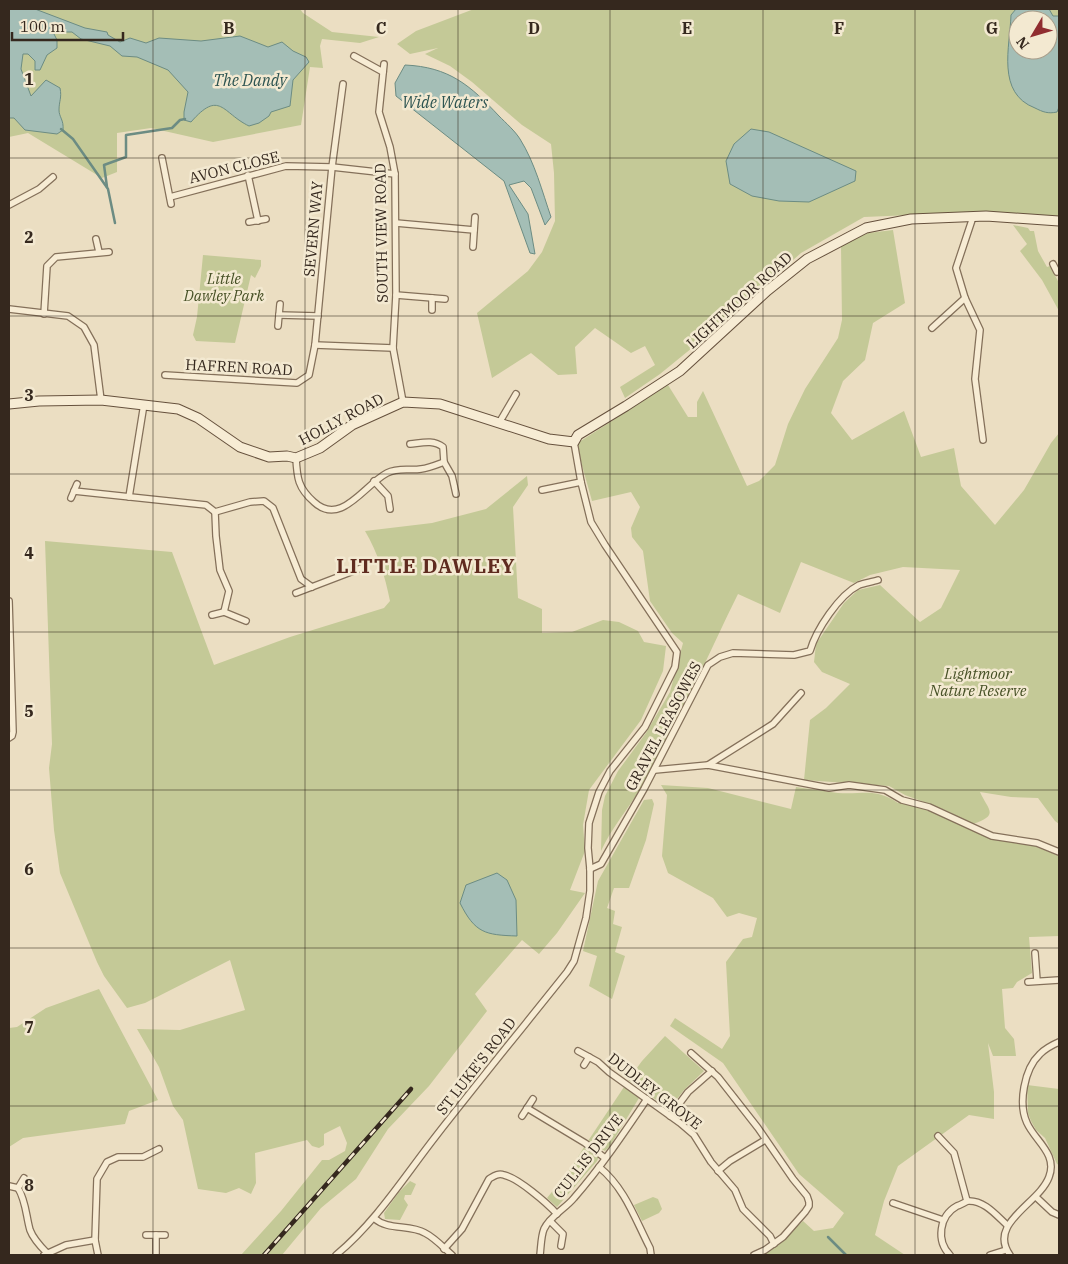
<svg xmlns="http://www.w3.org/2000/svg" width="1068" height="1264" font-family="'IBM Plex Serif',serif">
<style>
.green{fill:#c4c997;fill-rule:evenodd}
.water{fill:#a4beb6;stroke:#6c8c83;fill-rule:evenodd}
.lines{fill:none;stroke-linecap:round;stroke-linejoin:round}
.stream{stroke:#6c8c83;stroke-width:2.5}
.street-casing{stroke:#84705a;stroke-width:8}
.secondary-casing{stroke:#66513d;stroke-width:11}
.street{stroke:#f7ecd4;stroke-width:5.5}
.secondary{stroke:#f7ecd4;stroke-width:9}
.rail-casing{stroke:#35281e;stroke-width:4.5}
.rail{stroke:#f3e9d1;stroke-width:2.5;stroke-dasharray:8;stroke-linecap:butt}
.grid{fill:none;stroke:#35281e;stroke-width:1;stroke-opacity:0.55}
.labels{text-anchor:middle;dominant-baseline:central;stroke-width:5;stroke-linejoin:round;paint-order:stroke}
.street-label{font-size:15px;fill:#35281e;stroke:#f3e9d1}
.park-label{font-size:15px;font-style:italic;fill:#465025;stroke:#f3e9d1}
.water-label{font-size:16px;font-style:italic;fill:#2d5451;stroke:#f3e9d1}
.district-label{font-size:20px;font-weight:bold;letter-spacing:1px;fill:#5f2b1f;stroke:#f3e9d1}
.grid-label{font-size:16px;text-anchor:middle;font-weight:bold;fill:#35281e;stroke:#f3e9d1;stroke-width:5;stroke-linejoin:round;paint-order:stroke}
</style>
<rect width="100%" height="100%" fill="#ebdec2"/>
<g class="green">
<path d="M9,9H300L303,13L332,32L379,37L360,43L322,39L320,46L323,68L310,67L301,125L213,142L151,128L117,133V172L102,178L28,133L9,137Z"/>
<path d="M474,9H1059V216L984,212L864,217L801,253L714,330L660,374L625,398L620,387L655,365L645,346L631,353L595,328L575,347L577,374L558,375L531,353L492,378L477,313L528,271L542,252L555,221L554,173L551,144L522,125L472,82L450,66L425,54L438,48L410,54L397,44L416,31ZM1018,20H1048V50H1018Z"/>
<path d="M1013,225L1028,228L1030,231H1034L1038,251L1047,267L1050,266L1059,283V311L1042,280L1020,251L1027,244Z"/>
<path d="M893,230L905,303L873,323L865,360L843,381L831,413L852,440L904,411L921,457L954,448L961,486L995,525L1024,490L1051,443L1059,433V824L1055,821L1038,798L1011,797L980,792C988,810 1000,815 973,824L945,810L905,795L889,786L804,780L810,720L826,708L850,684L822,672L814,662L816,644L844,603L858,590L880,585L920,622L941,608L960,570L903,567L870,575L854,583L801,562L780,613L738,594C706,658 679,725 642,786C629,808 612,827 601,851L602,810L605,796L618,771L646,733L670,692L683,643L672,633L650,601L643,551L632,537L631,528L640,507L631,492L592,501L576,444L668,385L688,417H697V402L703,391L747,486L759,481L775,465L788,424L805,389L838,338L842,320L841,245L868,233Z"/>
<path d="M203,255L261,260V266L255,278L251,275L235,343L196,341L193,335L197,317Z"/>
<path d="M527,476L528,485L513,507L518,598L542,609V633L572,632L603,620L619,622L638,631L644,642L666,646L663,671L641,720L589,790L583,825L585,851L570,890L585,893L557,933L539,954L522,940L475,994L487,1011L429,1086L388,1129L356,1179L321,1208L282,1255H241L281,1211L322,1160H329L345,1151L347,1143L340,1126L324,1134V1145L319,1148L312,1146L307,1140L255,1153L256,1183L251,1194L239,1188L226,1193L198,1189L183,1120L173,1106L159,1067L137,1029L180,1030L245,1010L230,960L145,1003L127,1008L104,976L97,962L60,873L54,830L49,768L52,744L45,541L172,552L214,665L290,637L384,608L390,601C385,576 378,553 365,531L432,523L486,509Z"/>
<path d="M661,785L708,788L791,809L796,787C810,789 824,791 838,793C864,795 874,787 898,803L902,800L929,807L992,836L1037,843V847L1059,856V936L1029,937L1032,973L1017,982L1013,988L1002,989L1005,1028L1014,1039L1016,1056H993L988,1043L994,1092V1119L969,1115L898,1166L884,1201L875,1235L905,1255H757L779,1243L803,1221L814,1231L833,1228L844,1213L799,1174L723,1063L670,1026L675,1018L722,1049L730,1036L726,962L743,939L752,937L757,918L739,913L727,917L713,898L668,873L662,856L667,795Z"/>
<path d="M652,799L654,804L646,840L629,888H614L607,908L615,911L613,924L622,927L615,952L625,956L612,999L589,986L597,956L583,951L598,881L644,800Z"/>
<path d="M99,989L158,1100L129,1111L125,1124L23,1138L9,1147V1028L17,1027L46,1008Z"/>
<path d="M665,1036L704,1071L684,1090L669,1109L628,1080L642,1061Z"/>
<path d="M1027,1085L1059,1089V1165L1057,1164L1045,1138L1036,1130L1031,1121L1028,1113Z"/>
<path d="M624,1087L639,1098L610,1146L605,1151L588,1141Z"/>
<path d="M584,1147L599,1156L597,1161L557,1207L547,1198L572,1167Z"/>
<path d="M410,1181L416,1184L411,1195H405L404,1199L408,1205L400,1220L385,1219L384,1213L399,1192Z"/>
<path d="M653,1197L658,1199L662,1209L659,1213L642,1221L634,1205Z"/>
</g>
<g class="water">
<path d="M9,9H35L85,28L107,32L108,35L120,42L130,38L146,43L159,38L201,41L240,36L268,47L282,42L293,51L306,57L309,62L293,80L290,106L271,112L269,116L259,123L249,126C222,113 220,89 191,122L184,120V112L188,92L168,70L137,57L122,56L110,46L81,39L72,32H53L57,40V48L47,55L40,70H35V61L28,54H23L21,69L31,96L46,80L60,88C62,98 59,101 59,110C59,117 64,120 63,130L57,134L25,130L14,118H9Z"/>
<path d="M1016,9H1049L1053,16H1059V107L1057,112C1048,114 1043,112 1035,108C996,93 1010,47 1011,15ZM1018,20H1048V50H1018Z"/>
<path d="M405,65C449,67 470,85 499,116C506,123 515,131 520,139C535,163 542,191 551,217L545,225L531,188L524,181L509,185L528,214L535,254L530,253L504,181L396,96L395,83Z"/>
<path d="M751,129L769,132L856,171L855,181L809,202L779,201L752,196L730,184L726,161L734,144Z"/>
<path d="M497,873L507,880L516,900L517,936C485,935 475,933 460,903L466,885Z"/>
</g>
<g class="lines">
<g class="stream">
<path d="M61,129L73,139L108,189L115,223"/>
<path d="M107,187L104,165L126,157V135L172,128L180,120L185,119"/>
<path d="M828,1237L846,1255"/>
</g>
<defs>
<g id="street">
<path d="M354,56L383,72"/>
<path d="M384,64L379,112L390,147L395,174L396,295L393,348L403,402"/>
<path d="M162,158L171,204"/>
<path d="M248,175L258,221"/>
<path d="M170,197L286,166L332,167L395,174"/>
<path d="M9,205L39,189L53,177"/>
<path d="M973,217L956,268L965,298L980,330L975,379L983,440"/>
<path d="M249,222L266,219"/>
<path d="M396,223L474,230"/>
<path d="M96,239L99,252"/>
<path d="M473,247L475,217"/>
<path d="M1053,264L1057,272"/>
<path d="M396,295L445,299"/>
<path d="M9,309L68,316L84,327L94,345L101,400"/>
<path d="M432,310V298"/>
<path d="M44,314L47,266L56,257L109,252"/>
<path d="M279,315L318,316"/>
<path d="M278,326L280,304"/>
<path d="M932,328L965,298"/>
<path d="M315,345L393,348"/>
<path d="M165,375L297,383L309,375L315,345L332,167L343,84"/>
<path d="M499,423L516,394"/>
<path d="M296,458C297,478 298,488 314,502C341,527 364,485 387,473C399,467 410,471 421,469C429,468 436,465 444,462L443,447C433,439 421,443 410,444"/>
<path d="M444,462L452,476L456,494"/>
<path d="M374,481L388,496L390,509"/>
<path d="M542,490L581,482"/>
<path d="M74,491L206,505L215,512L250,502L264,501L273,508L301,579L312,587"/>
<path d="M129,497L144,404"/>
<path d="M71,498L77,484"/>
<path d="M215,512L216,536L220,570L229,591L224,612"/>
<path d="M296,593L364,567"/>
<path d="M9,601L13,732L12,736L9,738"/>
<path d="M212,615L224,612L246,621"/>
<path d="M708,765L773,724L801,693"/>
<path d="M655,770L708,765L829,788L849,785L885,790L902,800L929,807L992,836L1037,843L1059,852"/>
<path d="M590,869L601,864L644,789L708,665L720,657L733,653L794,655L810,651C816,630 839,595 859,585C864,583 872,582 878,580"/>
<path d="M1035,953L1037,981"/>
<path d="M1028,982L1059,980"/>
<path d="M578,1051L598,1062L609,1072L680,1123L694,1135L711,1162L735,1190L743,1209L770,1236L774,1244"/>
<path d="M691,1053L718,1077L758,1128L793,1179L807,1196L809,1202V1206L805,1212L783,1237L765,1250L754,1255"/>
<path d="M584,1065L589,1057"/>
<path d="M527,1108L585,1143L605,1158"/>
<path d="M522,1116L533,1099"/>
<path d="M670,1116L688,1092L712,1071"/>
<path d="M938,1136L954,1153L967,1201"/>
<path d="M599,1167C625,1188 635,1219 650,1248L651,1255"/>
<path d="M718,1171L730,1161L765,1140"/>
<path d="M24,1178L18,1188C26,1201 26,1216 30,1230C33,1238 41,1247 47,1253"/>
<path d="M9,1186L18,1188"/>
<path d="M1036,1197L1052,1212L1059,1215"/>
<path d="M893,1203L943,1220"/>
<path d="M374,1218C388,1231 409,1224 425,1233C435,1238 444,1248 452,1255"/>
<path d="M550,1221L563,1234L561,1246"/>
<path d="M146,1235H165"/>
<path d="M156,1235V1255"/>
<path d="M444,1249L462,1229L489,1179C494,1176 498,1173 504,1175C518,1178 547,1203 557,1214"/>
<path d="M44,1255L66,1245L95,1240"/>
<path d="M98,1255L95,1240L97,1179L107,1162L118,1157H143L159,1149"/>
<path d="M336,1255C376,1222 404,1177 436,1136C479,1081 523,1027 567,972L574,961L586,918L590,891V869L588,848L589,823L599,792L610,771L645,727L675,667L677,652L605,545L591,522L581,482L574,442"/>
<path d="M540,1255C541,1247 541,1236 544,1229C550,1216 565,1209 574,1198C601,1167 624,1133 647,1099"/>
<path d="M950,1255C936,1241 939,1216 957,1206C961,1205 965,1202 968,1201C984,1200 996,1215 1007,1225"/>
<path d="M990,1255L1006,1250"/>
<path d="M1010,1255C987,1223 1039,1204 1049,1177C1058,1154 1035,1141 1027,1123C1018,1104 1024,1069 1040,1054C1045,1049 1052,1045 1059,1042"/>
</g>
<path id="secondary" d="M9,404L39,401L101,400L178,409L198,418L240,447L269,457L287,456L296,458L320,448L352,425L403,402L440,404L549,439L574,442L578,435L626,406L680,371L767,291L807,259L866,228L911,219L986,216L1059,221"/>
</defs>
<use href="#street" class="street-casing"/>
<use href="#secondary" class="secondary-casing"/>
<use href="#street" class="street"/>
<use href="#secondary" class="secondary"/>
<defs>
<path id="rail" d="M264,1255L411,1089"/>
</defs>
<use href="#rail" class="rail-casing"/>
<use href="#rail" class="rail"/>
</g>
<path class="grid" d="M153,9V1255M305,9V1255M458,9V1255M610,9V1255M763,9V1255M915,9V1255M9,158H1059M9,316H1059M9,474H1059M9,632H1059M9,790H1059M9,948H1059M9,1106H1059"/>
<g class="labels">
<g class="street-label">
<text transform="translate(234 167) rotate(-14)">AVON CLOSE</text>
<text transform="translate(313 229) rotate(-85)">SEVERN WAY</text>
<text transform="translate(381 233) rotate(-91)">SOUTH VIEW ROAD</text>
<text transform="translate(739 300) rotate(-42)">LIGHTMOOR ROAD</text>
<text transform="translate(239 367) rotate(3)">HAFREN ROAD</text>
<text transform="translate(341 419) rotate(-28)">HOLLY ROAD</text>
<text transform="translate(663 726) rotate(-62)">GRAVEL LEASOWES</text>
<text transform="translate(476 1066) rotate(-52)">ST LUKE'S ROAD</text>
<text transform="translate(655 1091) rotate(38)">DUDLEY GROVE</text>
<text transform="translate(588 1156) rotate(-52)">CULLIS DRIVE</text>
</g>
<g class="park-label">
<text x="224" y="278">Little<tspan x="224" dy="17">Dawley Park</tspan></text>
<text x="978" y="673">Lightmoor<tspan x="978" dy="17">Nature Reserve</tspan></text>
</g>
<g class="water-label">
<text x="250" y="80">The Dandy</text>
<text x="445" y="102">Wide Waters</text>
</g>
<g class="district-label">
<text x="426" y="565">LITTLE DAWLEY</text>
</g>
</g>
<g class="grid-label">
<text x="229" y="34">B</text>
<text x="381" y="34">C</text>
<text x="534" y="34">D</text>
<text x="687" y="34">E</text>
<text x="839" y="34">F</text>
<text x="992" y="34">G</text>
<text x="29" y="85">1</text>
<text x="29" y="243">2</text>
<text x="29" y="401">3</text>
<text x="29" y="559">4</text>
<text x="29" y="717">5</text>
<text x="29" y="875">6</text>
<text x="29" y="1033">7</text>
<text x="29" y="1191">8</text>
</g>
<rect width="1068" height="1264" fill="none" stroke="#35281e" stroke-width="20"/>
<g transform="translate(1033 35) rotate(232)"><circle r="24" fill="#f3e9d1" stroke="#a79c89"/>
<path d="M0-4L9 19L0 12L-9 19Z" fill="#902d30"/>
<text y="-8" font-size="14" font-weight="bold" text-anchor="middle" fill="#35281e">N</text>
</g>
<path d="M12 32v8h111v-8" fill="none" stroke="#35281e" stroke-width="2.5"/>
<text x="20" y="32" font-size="15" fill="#35281e" stroke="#f3e9d1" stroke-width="4" paint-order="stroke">100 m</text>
</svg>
